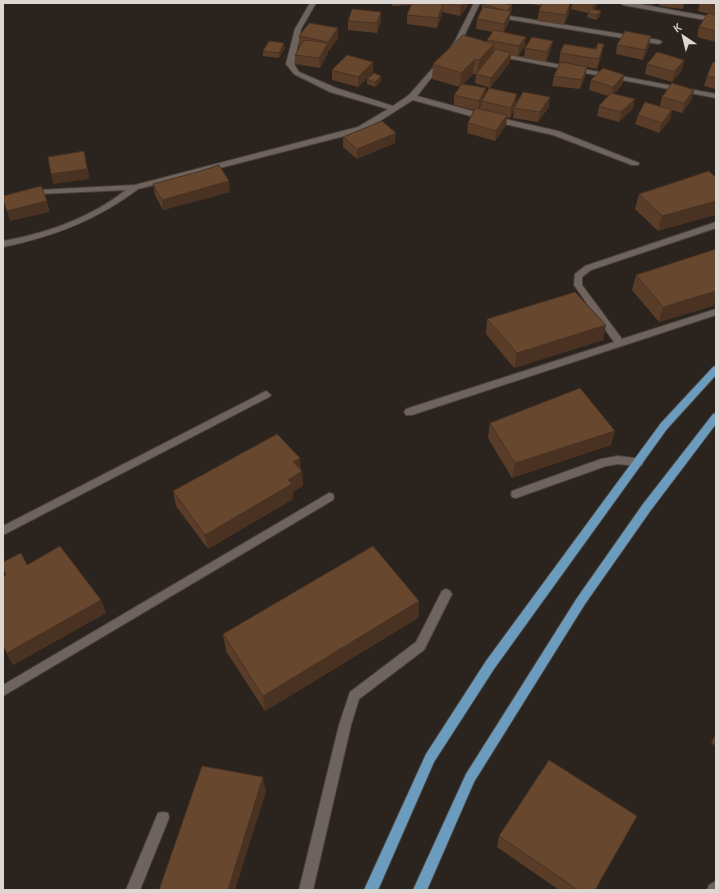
<svg xmlns="http://www.w3.org/2000/svg" width="719" height="893" font-family="Cabin,sans-serif">
<style>
.lines{fill:none;stroke-linecap:round;stroke-linejoin:round}
.minor-casing{stroke:#49413c;stroke-width:2}
.major-casing{stroke:#49413c;stroke-width:2}
.minor{fill:#6e645d;fill-rule:evenodd}
.major{fill:#6b9cbd;fill-rule:evenodd}
.wall{fill:#593d28}
.shaded-wall{fill:#493221}
.building{fill:#68472f;stroke:#493221}
</style>
<rect width="100%" height="100%" fill="#2b231d"/>
<g class="lines">
<defs>
<g id="minor">
<path d="M310,3H316L301,29L294,64L299,72L336,88L393,106L409,95L439,61H443V63L417,96L483,114L558,131L639,163L638,165H632L553,135L478,118L413,100L364,131L138,189C97,220 53,237 3,247V241C48,233 90,218 126,190L39,194L3,201V197L39,190L135,185L358,127L388,109L330,92L294,74L286,64L295,29Z"/>
<path d="M474,3H480L461,42L455,49H451L450,48L455,41Z"/>
<path d="M620,3H634L716,18V22L623,5Z"/>
<path d="M497,14L659,40L662,42L659,44L495,17L494,16Z"/>
<path d="M498,53L716,94V98L496,56V54Z"/>
<path d="M716,222V228L591,270L582,277V285L622,339L716,309V315L412,415H406L404,412L406,409L614,342L574,285L575,274L585,266Z"/>
<path d="M266,391L271,395L269,397L3,535V526Z"/>
<path d="M618,456L642,459L643,462L642,465L638,466L618,464L606,466L516,498L512,497L511,494L512,491L601,459Z"/>
<path d="M329,493L333,494L334,497L333,500L3,696V685Z"/>
<path d="M446,589L450,591L452,594L424,650L359,699L351,725L313,890H299L339,725L350,692L416,642L442,591Z"/>
<path d="M163,812L168,813L169,818L140,890H126L158,813Z"/>
<path d="M716,881V890H707L709,885Z"/>
</g>
<g id="major">
<path d="M716,366V375L667,429L494,669L434,762L378,890H364L426,754L486,661L661,423L713,367Z"/>
<path d="M716,413V424L651,510L585,604L474,782L427,890H413L466,774L577,598L643,504L713,414Z"/>
</g>
</defs>
<use href="#minor" class="minor-casing"/>
<use href="#major" class="major-casing"/>
<use href="#minor" class="minor"/>
<use href="#major" class="major"/>
</g>
<g class="wall">
<path d="M329,3H349V4Z"/>
<path d="M392,3H430L440,4V3H468V6L460,16L442,12V14L437,28L407,24V15L411,5L392,6Z"/>
<path d="M528,3H570L569,13L564,25L537,21L539,11L541,6Z"/>
<path d="M572,3H598L594,9L600,16L596,20L587,17L588,13L571,9Z"/>
<path d="M639,3H654L653,5Z"/>
<path d="M660,3H684L683,9L659,6Z"/>
<path d="M700,3H716V42L697,37L699,27L710,14L698,11Z"/>
<path d="M482,4L512,10L511,11L509,21L504,32L525,46L518,56L511,55L510,62L490,88L475,83L476,74H473L463,84L486,88L485,95L516,104L514,107H549L538,122L513,118L514,109L510,118L507,117L506,125L495,141L467,133L468,123L474,110L454,105V95L460,87L432,79L433,64L487,42V40L493,32L476,29L477,19L482,9Z"/>
<path d="M381,12V22L377,33L348,30V21Z"/>
<path d="M299,36L338,38L328,51V53L320,68L295,64V55L300,46H299Z"/>
<path d="M617,45L649,46L643,60L616,54Z"/>
<path d="M285,48L279,58L263,56V51Z"/>
<path d="M525,48L551,50L546,62L524,58Z"/>
<path d="M560,53H602L597,69L587,67L585,77L580,89L552,86L554,76L560,63H559Z"/>
<path d="M684,60L682,70L672,82L645,74L647,64Z"/>
<path d="M373,62V72L358,87L332,80V70Z"/>
<path d="M716,63V89L704,86L707,76Z"/>
<path d="M624,75L622,85L614,93L633,109L619,122L597,116L599,106L608,96L589,90L591,80Z"/>
<path d="M381,76V81L375,87L367,84V79Z"/>
<path d="M662,97L692,99L682,113L672,110L670,120L659,133L635,124L638,115L660,106Z"/>
<path d="M343,137L395,143L357,159L343,147Z"/>
<path d="M716,178L658,231L635,209L639,194Z"/>
<path d="M153,184L230,192L163,210L155,195Z"/>
<path d="M716,249V305L659,322L632,290L636,275Z"/>
<path d="M487,319L606,325L603,340L514,368L486,334Z"/>
<path d="M490,423L611,445L512,478L488,438Z"/>
<path d="M301,470L302,471L303,486L293,492V499L208,549L176,506L173,491Z"/>
<path d="M27,565L101,600L106,613L13,665L3,647V576Z"/>
<path d="M419,601L418,618L265,711L226,651L223,634Z"/>
<path d="M716,734V746L711,743Z"/>
<path d="M631,827L595,890H559L497,847L499,836Z"/>
</g>
<g class="shaded-wall">
<path d="M463,3H468V6L460,16V6Z"/>
<path d="M570,3L569,13L564,25L566,15Z"/>
<path d="M594,3H598L592,13L593,4Z"/>
<path d="M443,4L442,14L437,28L438,18Z"/>
<path d="M512,5V10L507,16V11Z"/>
<path d="M511,11L509,21L503,34L504,24Z"/>
<path d="M601,11L600,16L596,20L597,15Z"/>
<path d="M381,12V22L377,33V23Z"/>
<path d="M338,28V38L329,51L328,42Z"/>
<path d="M651,36L649,46L643,60L645,50Z"/>
<path d="M526,37L525,46L518,56L519,46Z"/>
<path d="M553,41L551,50L546,62L547,52Z"/>
<path d="M284,43L285,48L279,58V53Z"/>
<path d="M328,43V53L320,68L319,58Z"/>
<path d="M494,44L493,59L477,75L479,60Z"/>
<path d="M604,44L602,53L597,69L599,59Z"/>
<path d="M511,53L510,62L490,88L491,78Z"/>
<path d="M475,59L473,74L460,87L461,73Z"/>
<path d="M684,60L682,70L672,82L674,72Z"/>
<path d="M373,62V72L358,87V77Z"/>
<path d="M587,67L585,77L580,89L582,80Z"/>
<path d="M624,75L622,85L611,97L613,87Z"/>
<path d="M381,76V81L375,87V82Z"/>
<path d="M486,88L485,98L482,101V104L478,111L479,101Z"/>
<path d="M694,90L692,99L682,113L684,103Z"/>
<path d="M517,94L516,104L510,118L511,108Z"/>
<path d="M550,97L549,107L538,122L540,112Z"/>
<path d="M635,99L633,109L619,122L621,112Z"/>
<path d="M672,110L670,120L659,133L662,123Z"/>
<path d="M507,115L506,125L495,141L496,131Z"/>
<path d="M396,133L395,143L357,159V149Z"/>
<path d="M84,151L90,179L53,184L51,174Z"/>
<path d="M229,181L230,192L163,210L162,200Z"/>
<path d="M47,201L50,212L10,221L7,211Z"/>
<path d="M716,201V215L658,231L662,216Z"/>
<path d="M716,291V305L659,322L663,307Z"/>
<path d="M606,325L603,340L514,368L517,353Z"/>
<path d="M615,431L611,445L512,478L515,463Z"/>
<path d="M300,458L301,472L293,462Z"/>
<path d="M302,471L303,486L293,492V499L208,549L205,535L288,480Z"/>
<path d="M101,600L106,613L13,665L7,653Z"/>
<path d="M419,601L418,618L265,711L263,696Z"/>
<path d="M263,777L266,792L235,890H228Z"/>
</g>
<g class="building">
<path d="M412,3H430L443,4L438,18L407,15Z"/>
<path d="M446,3H463L460,6Z"/>
<path d="M483,3H503L512,5L507,11L482,4Z"/>
<path d="M542,3H570L566,15L539,11Z"/>
<path d="M708,3H716V5Z"/>
<path d="M483,7L511,11L504,24L477,19Z"/>
<path d="M352,9L381,12L377,23L348,21Z"/>
<path d="M592,9L601,11L597,15L588,13Z"/>
<path d="M708,13L716,15V31L699,27Z"/>
<path d="M309,23L338,28L328,42L299,36Z"/>
<path d="M494,30L526,37L519,46L487,40Z"/>
<path d="M625,31L651,36L645,50L617,45Z"/>
<path d="M463,35L494,44L479,60L475,59L461,73L433,64Z"/>
<path d="M532,37L553,41L547,52L525,48Z"/>
<path d="M304,40L328,43L319,58L295,55Z"/>
<path d="M269,41L284,43L279,53L263,51Z"/>
<path d="M598,43L604,44L599,59L560,53L564,44L596,49Z"/>
<path d="M496,49L511,53L491,78L476,74Z"/>
<path d="M657,52L684,60L674,72L647,64Z"/>
<path d="M347,55L373,62L358,77L332,70Z"/>
<path d="M561,62L587,67L582,80L554,76Z"/>
<path d="M713,62L716,63V78L707,76Z"/>
<path d="M603,68L624,75L613,87L591,80Z"/>
<path d="M374,73L381,76L375,82L367,79Z"/>
<path d="M672,83L694,90L684,103L662,97Z"/>
<path d="M462,84L486,88L479,101L454,95Z"/>
<path d="M489,88L517,94L511,108L482,101Z"/>
<path d="M523,92L550,97L540,112L514,108Z"/>
<path d="M611,93L635,99L621,112L599,106Z"/>
<path d="M645,102L672,110L662,123L638,115Z"/>
<path d="M475,108L507,115L496,131L468,123Z"/>
<path d="M382,121L396,133L357,149L343,137Z"/>
<path d="M84,151L87,169L51,174L48,157Z"/>
<path d="M219,165L229,181L162,200L153,184L201,171Z"/>
<path d="M709,171L716,178V201L662,216L639,194Z"/>
<path d="M41,186L47,201L7,211L3,199V196Z"/>
<path d="M716,249V291L663,307L636,275Z"/>
<path d="M575,292L606,325L517,353L487,319Z"/>
<path d="M580,388L615,431L515,463L490,423Z"/>
<path d="M277,434L300,458L293,462L302,471L288,480L292,484L205,535L173,491Z"/>
<path d="M60,546L101,600L7,653L3,646V576L6,575L3,568V562L21,553L27,565Z"/>
<path d="M373,546L419,601L263,696L223,634Z"/>
<path d="M549,760L637,816L595,890H578L499,836Z"/>
<path d="M202,766L263,777L228,890H159Z"/>
</g>
<rect width="719" height="893" fill="none" stroke="#ded8d4" stroke-width="8"/>
<g transform="translate(683 36) rotate(325)" stroke="#2b231d" stroke-width="3" paint-order="stroke">
<path d="M0-3L7 15L0 10L-7 15Z" fill="#ded8d4"/>
<text y="-6" font-size="11" font-weight="bold" text-anchor="middle" fill="#ded8d4">K</text>
</g>
</svg>
